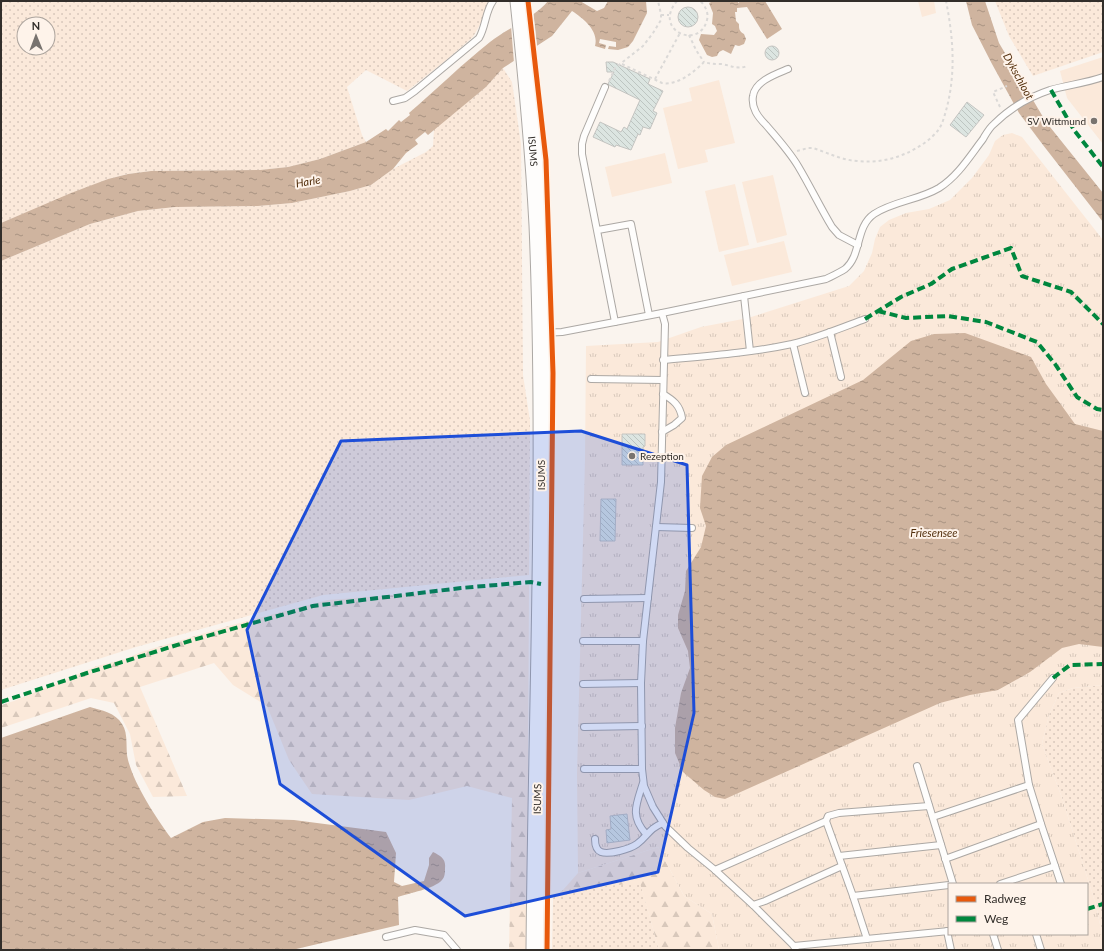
<svg xmlns="http://www.w3.org/2000/svg" width="1104" height="951" font-family="Lato,sans-serif">
<style>
.grass{fill:url(#grass-dots);fill-rule:evenodd}
.forest{fill:url(#forest-firs)}
.park{fill:url(#park-tufts);fill-rule:evenodd}
.garden{fill:#fbe9da}
.water{fill:url(#water-ripples)}
.pier{fill:#faf4ee}
.building{fill:url(#building-back-hatch);stroke:#c4c4c1}
.lines{fill:none;stroke-linecap:round;stroke-linejoin:round}
.lane-casing{stroke:#aca8a4;stroke-width:8}
.secondary-casing{stroke:#aca8a4;stroke-width:19}
.path{stroke:#dbd9d7;stroke-width:2;stroke-dasharray:3 3;stroke-linecap:butt}
.lane{stroke:#fefdfc;stroke-width:6}
.secondary{stroke:#fefdfc;stroke-width:17}
.quiet{stroke:#00873e;stroke-width:4;stroke-dasharray:8 4;stroke-linecap:butt}
.cycleway-casing{stroke:#fef3ea;stroke-width:8}
.cycleway{stroke:#e8590c;stroke-width:5}
.marked{fill:#1d4ed8;fill-opacity:0.2;stroke:#1d4ed8;stroke-width:3;stroke-linejoin:round}
.poi-dot{fill:#78736f;stroke:#fef3ea;stroke-width:1.5}
.labels{text-anchor:middle;dominant-baseline:central;stroke-width:4;stroke-linejoin:round;paint-order:stroke}
.poi-label{font-size:10px;fill:#322e2a;stroke:#fef3ea;text-anchor:end}
.street-label{font-size:10px;fill:#322e2a;stroke:#fef3ea}
.water-label{font-size:11px;font-style:italic;fill:#522e0b;stroke:#fef3ea}
</style>
<defs>
<pattern id="grass-dots" width="8" height="8" patternUnits="userSpaceOnUse"><rect width="8" height="8" fill="#fbe9da"/><path d="M2 2h.1M6 6h.1" fill="none" stroke="#d8c8bb" stroke-width="1.8" stroke-linecap="round"/></pattern>
<pattern id="forest-firs" width="22" height="20" patternUnits="userSpaceOnUse"><rect width="22" height="20" fill="#fbe9da"/><path d="M5 1l3.5 6h-7zM16 11l3.5 6h-7z" fill="#d8c8bb"/></pattern>
<pattern id="park-tufts" width="24" height="20" patternUnits="userSpaceOnUse"><rect width="24" height="20" fill="#fbe9da"/><path d="M3 7l-1-3M5 7V3M7 7l1-3M15 17l-1-3M17 17v-4M19 17l1-3" fill="none" stroke="#d8c8bb"/></pattern>
<pattern id="water-ripples" width="26" height="14" patternUnits="userSpaceOnUse"><rect width="26" height="14" fill="#cfb49f"/><path d="M2 4q2-2 4 0t4 0M15 11q2-2 4 0t4 0" fill="none" stroke="#a99382"/></pattern>
<pattern id="building-back-hatch" width="6" height="6" patternUnits="userSpaceOnUse"><rect width="6" height="6" fill="#dce5e1"/><path d="M-1 5l2 2M0 0l6 6M5-1l2 2" fill="none" stroke="#bdc5c1"/></pattern>
</defs>
<rect width="100%" height="100%" fill="#faf4ee"/>
<g class="grass">
<path d="M1,1H488L482,21L473,37L445,61L407,91L366,70L347,87L362,135L366,142L320,159L288,167L260,170L151,171L127,174L108,179L1,223ZM24,24H48V48H24Z"/>
<path d="M995,1H1103V52L1033,76L1009,36Z"/>
<path d="M503,68L512,82L521,144L523,375L530,421L529,575L323,595L136,647L1,690V261L90,224L138,211L175,207L258,206L292,203L350,191L371,185L393,169L426,152L433,146L434,129L486,87Z"/>
<path d="M1103,685V939L1096,905L1062,798L1042,744L1049,715L1059,693L1073,688Z"/>
<path d="M640,882L659,950H552L553,898L563,890Z"/>
</g>
<g class="forest">
<path d="M529,585L527,950H509L512,798L467,786L409,800L312,794L289,760L267,706L233,685L214,663L140,687L187,796L153,797L136,765L130,734L114,703L91,698L1,728V705L14,701L97,666L125,659L141,652L232,625L328,600Z"/>
<path d="M658,847L684,896L712,914L719,950H659L640,883L563,890L578,873Z"/>
</g>
<path class="park" d="M1012,133L1022,137L1103,240V685L1073,688L1059,693L1049,715L1042,744L1062,798L1096,905L1103,939V950H719L712,914L684,896L658,847L578,873L577,774L585,460L586,346L658,342L701,327L748,318L849,286L864,271L872,253L875,239L880,227L889,220L906,213L929,209L950,200L972,178L989,155L995,141L1003,135ZM949,884H1087V934H949Z"/>
<g class="garden">
<path d="M918,1H934L936,13L922,17Z"/>
<path d="M1103,57V144L1067,98L1060,71Z"/>
<path d="M719,80L735,143L705,150L708,162L678,169L663,108L692,101L689,88Z"/>
<path d="M665,153L672,183L612,197L605,167Z"/>
<path d="M773,175L787,235L757,243L742,182Z"/>
<path d="M735,184L749,245L719,252L705,191Z"/>
<path d="M784,241L792,272L732,286L724,255Z"/>
</g>
<g class="water">
<path d="M548,1H580L597,11L604,8L608,1H646L647,13L633,41L628,47L618,50L608,49L609,46L616,47V42L600,39L599,43L606,45L605,49L595,46C599,31 584,19 572,11L552,36L503,68L486,87L428,135L425,132L415,140L418,144L406,153L393,169L371,185L350,191L292,203L258,206L175,207L138,211L90,224L1,261V223L71,193L108,179L128,174L151,171L260,170L288,167L320,159L366,142L386,129L388,131L399,120L401,122L410,115L409,113C436,90 462,64 490,42C506,29 537,16 548,1Z"/>
<path d="M713,1H738V3L741,1H765L782,29L767,39L747,7L737,8V12H735L736,21L739,24C739,29 739,31 744,34L746,39L744,44L739,46L735,45L731,54L723,50L719,52L717,56L712,57L707,55L699,40L701,34L714,35L717,31L715,26L712,24L713,13L709,3Z"/>
<path d="M966,1H985L999,43L1046,122L1103,193V222L1043,145L1019,113L992,64L972,25Z"/>
<path d="M965,333L1031,357L1046,384L1075,424L1103,431V647L1079,644L1062,648L1030,672L998,690L970,695L940,703L725,799L715,797L704,790L683,772L675,753V728L681,693L690,668L688,651L678,628V615L685,591L686,571L701,547L706,526L700,508L702,476L712,457L726,445L863,380L911,341L934,334Z"/>
<path d="M90,707C101,710 116,713 122,724C129,734 125,749 128,760C135,786 155,816 171,838L203,822L225,818L294,820L386,832L396,853L394,882L402,886L424,881L429,865V858L433,852C441,856 446,859 445,868C445,872 445,877 442,880C434,889 409,893 398,897L399,925L292,950H1V738Z"/>
</g>
<path class="pier" d="M533,11L537,48L514,63L511,26Z"/>
<g class="building">
<circle cx="688" cy="17" r="10"/>
<circle cx="772" cy="53" r="7"/>
<path d="M606,62H613L650,79L648,84L663,91L653,111L657,113L650,129L643,127L640,135L638,134L631,150L616,145L615,147L593,137L600,122L621,132L624,127L627,129L640,100L609,85L608,84L614,72H607Z"/>
<path d="M967,102L984,115L966,137L950,125Z"/>
<path d="M622,434H645V446L643,447V465H622Z"/>
<path d="M601,499H616L615,541H600Z"/>
<path d="M627,814L630,840L607,843L606,830L611,829L610,816Z"/>
</g>
<g class="lines">
<defs>
<g id="lane">
<path d="M788,69C776,74 755,81 753,96C751,108 758,117 766,125C777,138 789,151 798,166C810,186 820,207 832,227L839,235L858,245"/>
<path d="M605,87L584,136L582,144V154L615,322"/>
<path d="M393,101L405,98L415,91L479,38C486,26 485,12 493,1"/>
<path d="M598,230L631,224L649,315"/>
<path d="M744,296L750,351"/>
<path d="M662,313L665,324L661,482L643,641L641,683L642,769L644,786L653,807L665,826L688,848L715,870L753,905L794,946L796,950"/>
<path d="M830,332L841,377"/>
<path d="M542,333L562,332L662,313L826,279C832,276 839,273 845,269C862,255 855,227 874,214C894,201 919,200 939,188C958,176 970,156 983,139C986,134 989,128 994,124C1010,108 1029,97 1050,90C1068,85 1086,83 1103,77"/>
<path d="M793,344L805,393"/>
<path d="M663,360C706,356 750,353 792,344C817,338 841,328 865,319"/>
<path d="M591,379L663,380"/>
<path d="M662,432L674,425L682,418C680,405 673,400 663,394"/>
<path d="M656,527L692,528"/>
<path d="M584,599L648,598"/>
<path d="M583,641H643"/>
<path d="M1053,678L1018,720L1029,785L1041,824L1061,884"/>
<path d="M583,684L641,683"/>
<path d="M584,727L642,726"/>
<path d="M917,766L953,884"/>
<path d="M584,769H642"/>
<path d="M643,783C636,805 630,816 646,834"/>
<path d="M933,817L1029,785"/>
<path d="M595,839C595,844 596,850 601,852C609,855 630,849 637,844C648,836 648,829 663,823"/>
<path d="M839,856L941,845"/>
<path d="M945,859L1041,824"/>
<path d="M715,870L826,821"/>
<path d="M1000,884L1055,866"/>
<path d="M853,896L949,885"/>
<path d="M753,905L765,901L842,866"/>
<path d="M947,931L951,950"/>
<path d="M993,934L998,950"/>
<path d="M1036,934L1041,950"/>
<path d="M386,937L415,930L444,935L457,950"/>
<path d="M867,939L853,896L826,821L828,816L839,813L929,806"/>
<path d="M794,946L949,931"/>
</g>
<g id="secondary">
<path id="s1" d="M519,1C527,75 534,150 538,225C548,466 537,708 535,950"/>
</g>
</defs>
<use href="#lane" class="lane-casing"/>
<use href="#secondary" class="secondary-casing"/>
<g class="path">
<path d="M677,1C652,30 699,51 707,20C709,13 705,5 700,1"/>
<path d="M661,15H669"/>
<path d="M689,35L696,50L704,62"/>
<path d="M622,64L662,83C677,86 694,72 704,62C710,64 715,64 721,64C730,65 737,70 747,66"/>
<path d="M655,79L680,33"/>
<path d="M609,81L615,68L643,46L653,33L661,20V14L658,1"/>
<path d="M1000,107L993,92L1007,86"/>
<path d="M797,151L808,148H813C828,153 842,160 857,161C875,163 891,160 907,153C918,148 932,139 939,129C943,123 945,114 947,107C956,71 953,36 946,1"/>
</g>
<use href="#lane" class="lane"/>
<use href="#secondary" class="secondary"/>
<g class="quiet">
<path d="M1051,90L1074,130L1103,167"/>
<path d="M878,311L906,318L948,316L986,322L1037,342L1055,364L1077,397L1097,409L1103,410"/>
<path d="M865,319L901,297L931,284L952,269L1011,248L1022,276L1071,292L1103,324"/>
<path d="M1053,678L1070,665L1103,664"/>
<path d="M1,702L87,673L193,640L313,606L461,588L531,582L541,584"/>
<path d="M1087,909L1103,904"/>
</g>
<defs>
<path id="cycleway" d="M528,1L546,160L553,373L547,950"/>
</defs>
<use href="#cycleway" class="cycleway-casing"/>
<use href="#cycleway" class="cycleway"/>
</g>
<path class="marked" d="M581,431L687,465L694,713L658,872L465,916L280,784L247,630L341,441Z"/>
<g class="poi-dot">
<circle cx="1094" cy="121" r="4"/>
<circle cx="632" cy="456" r="4"/>
</g>
<g class="labels">
<g class="poi-label">
<text x="1086" y="121">SV Wittmund</text>
<text x="640" y="456" text-anchor="start">Rezeption</text>
</g>
<g class="street-label">
<text stroke="none"><textPath href="#s1" startOffset="151">ISUMS</textPath></text>
<text transform="translate(541 475) rotate(-90)">ISUMS</text>
<text transform="translate(537 799) rotate(-89)">ISUMS</text>
</g>
<g class="water-label">
<text transform="translate(1019 76) rotate(61)">Dykschloot</text>
<text transform="translate(308 181) rotate(-10)">Harle</text>
<text x="934" y="532">Friesensee</text>
</g>
</g>
<rect width="1104" height="951" fill="none" stroke="#322e2a" stroke-width="4"/>
<rect x="948" y="883" width="140" height="52" fill="#fef3ea" stroke="#aca49d"/>
<rect x="956" y="896" width="20" height="6" fill="#e8590c" stroke="#aca49d"/>
<text x="984" y="903" font-size="12" fill="#322e2a">Radweg</text>
<rect x="956" y="916" width="20" height="6" fill="#00873e" stroke="#aca49d"/>
<text x="984" y="923" font-size="12" fill="#322e2a">Weg</text>
<g transform="translate(36 36) rotate(359)"><circle r="19" fill="#fef3ea" stroke="#aca49d"/>
<path d="M0-3L7 15L0 10L-7 15Z" fill="#78736f"/>
<text y="-6" font-size="11" font-weight="bold" text-anchor="middle" fill="#322e2a">N</text>
</g>
</svg>
